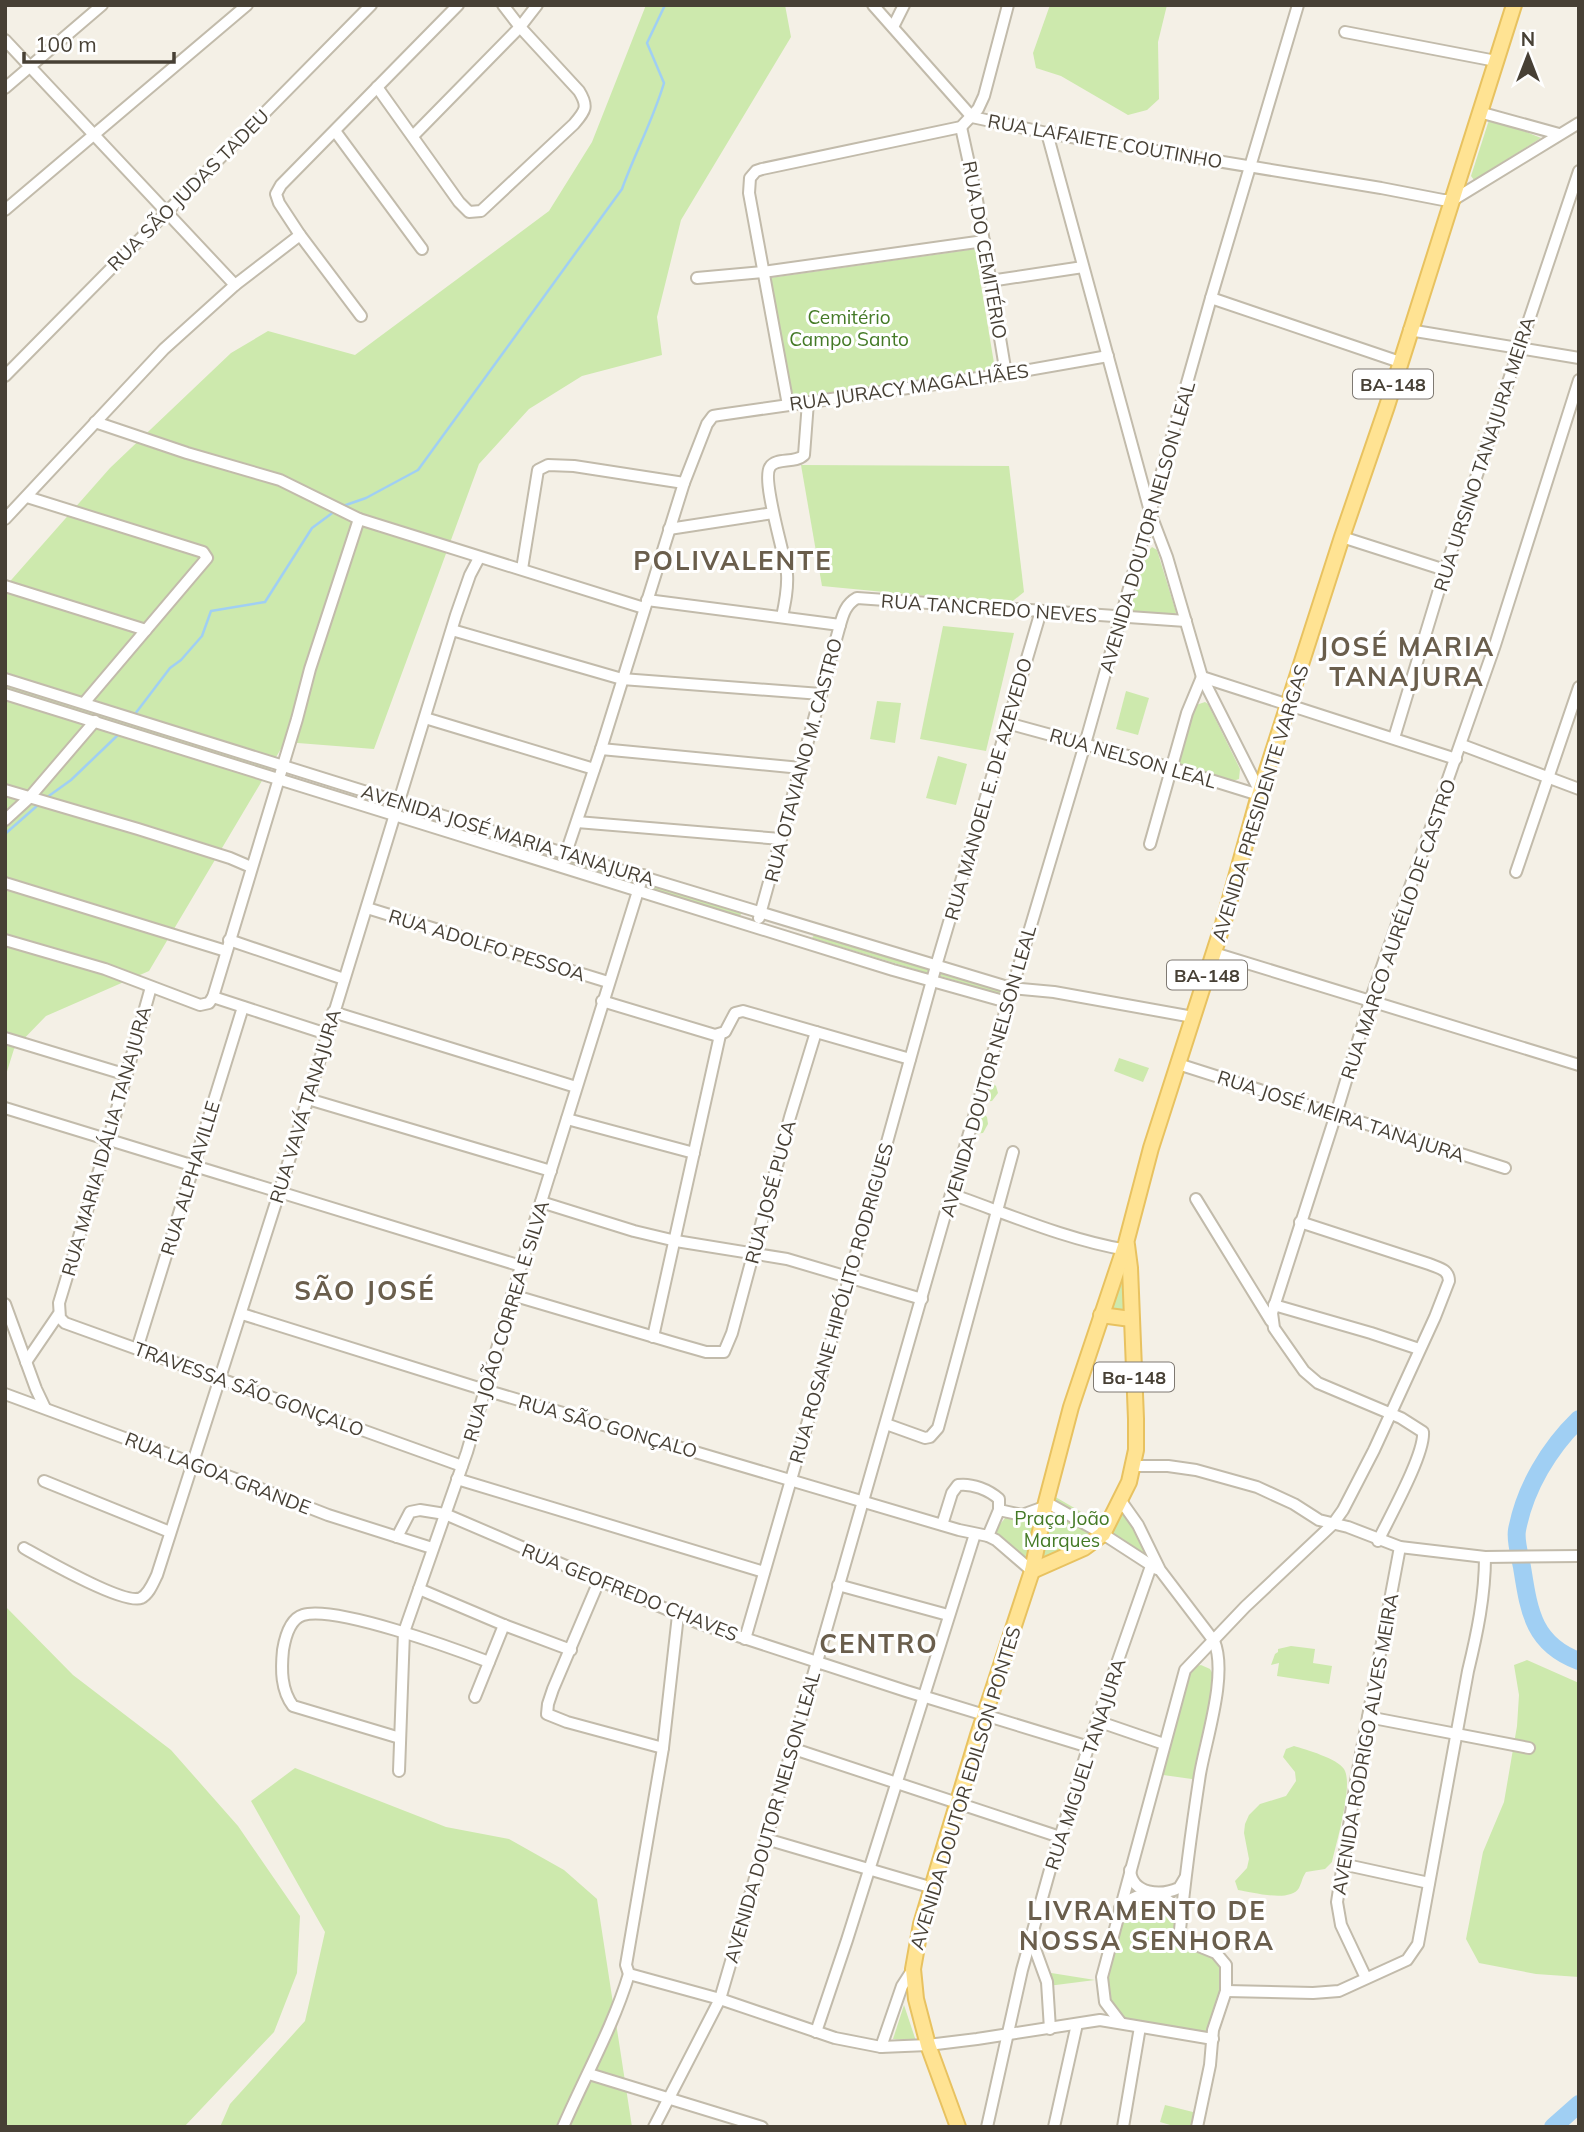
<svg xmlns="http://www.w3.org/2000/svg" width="1584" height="2132" font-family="Mulish,sans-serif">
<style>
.green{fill:#cde9ad}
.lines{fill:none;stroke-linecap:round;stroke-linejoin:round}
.stream{stroke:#a0cff3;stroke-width:2.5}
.river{stroke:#a0cff3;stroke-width:18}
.minor-casing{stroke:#c2bbab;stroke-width:14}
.major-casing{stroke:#e8c260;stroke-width:18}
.minor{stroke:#fff;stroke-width:10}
.major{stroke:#ffe393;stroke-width:14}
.labels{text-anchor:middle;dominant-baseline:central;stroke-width:6;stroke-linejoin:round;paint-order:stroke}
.shield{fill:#fff;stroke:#7e7972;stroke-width:2}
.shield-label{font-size:18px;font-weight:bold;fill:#474035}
.street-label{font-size:19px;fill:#474035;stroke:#fff}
.park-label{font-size:19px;fill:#447a26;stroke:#fff}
.district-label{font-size:26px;font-weight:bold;letter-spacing:2px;fill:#6a5e4c;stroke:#fff}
</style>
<rect width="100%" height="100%" fill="#f4f0e6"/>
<g class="green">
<path d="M646,5H785L791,37L681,220L657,317L662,355L582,376L529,409L479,464L374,749L285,742L149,971L46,1016L14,1049L5,1078V587L110,468L231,353L268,331L355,355L549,211L592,142Z"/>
<path d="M1050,5H1167L1158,42L1159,99L1147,110L1128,115L1061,76L1036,68L1033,53Z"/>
<path d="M1489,120L1504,123L1541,138L1474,180L1471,176Z"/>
<path d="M975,249L995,369L789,399L769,278Z"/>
<path d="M801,465L1009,466L1024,592L1009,604L822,586Z"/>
<path d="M1152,547L1157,550L1176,612L1175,616L1135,615L1131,608C1134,587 1137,563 1152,547Z"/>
<path d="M943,626L1014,633L986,751L920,739Z"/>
<path d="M1126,691L1149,698L1138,735L1116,729Z"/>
<path d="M877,701L901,703L895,743L870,739Z"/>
<path d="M1205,702L1208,704L1240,769L1239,779L1233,781L1178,765L1177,760L1196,705Z"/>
<path d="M938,756L967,764L956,805L926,798Z"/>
<path d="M572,858L634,877L631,883L570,863Z"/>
<path d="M653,882L743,910L740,916L649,889Z"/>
<path d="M815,934L929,967L927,973L812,938Z"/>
<path d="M943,970L1001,988L1000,994L940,976Z"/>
<path d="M1119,1058L1149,1068L1143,1082L1114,1071Z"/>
<path d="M988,1079L996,1086L998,1093L992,1101L981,1102Z"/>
<path d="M979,1110L987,1117L988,1124L983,1133L972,1134Z"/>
<path d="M1123,1265L1125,1313L1107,1308Z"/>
<path d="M1052,1495L1102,1524L1101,1539L1039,1568L991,1535L1006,1517C1031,1523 1037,1515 1052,1495Z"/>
<path d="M1122,1510L1154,1558L1147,1565L1114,1538L1108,1530Z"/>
<path d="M5,1606L73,1675L171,1750L238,1826L300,1916L297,1973L274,2032L184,2127H5Z"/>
<path d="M1291,1646L1315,1649L1313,1663L1332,1666L1329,1684L1277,1676L1279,1663L1271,1665L1275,1654L1278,1652V1649Z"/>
<path d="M1527,1660L1579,1683V1977L1536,1974L1479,1963L1466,1939L1483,1852L1504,1802L1517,1726L1519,1695L1514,1665Z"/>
<path d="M1201,1665L1210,1669L1214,1676L1199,1780L1156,1774L1183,1674L1192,1667Z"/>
<path d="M1294,1746C1305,1749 1338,1759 1344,1769C1354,1784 1336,1844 1332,1862L1325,1869L1306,1872C1302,1878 1302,1882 1299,1888C1290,1903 1252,1892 1238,1890L1235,1881L1247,1868L1249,1859L1244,1833L1245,1824L1249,1815L1260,1804L1286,1796L1296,1781L1295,1772L1283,1757L1286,1749Z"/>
<path d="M295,1768L446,1827L509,1839L564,1870L597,1899L632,2127H220L230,2104L305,2021L325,1932L251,1801Z"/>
<path d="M1141,1894L1174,1905L1180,1930L1226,1965L1213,2039L1121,2023L1102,1983L1116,1920Z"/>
<path d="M1045,1972L1095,1980L1048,1986Z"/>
<path d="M904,2005L916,2041L893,2039Z"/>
<path d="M1165,2105L1197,2113L1193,2127H1177L1160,2122Z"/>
</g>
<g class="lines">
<g class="stream">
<path d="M343,506L366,498L418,470L622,189C635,153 653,120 664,83L647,43L665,5"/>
<path d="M135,714L170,668L181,660L202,636L211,611L265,602L312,528L335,511"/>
<path d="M46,798L71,780L120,733"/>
<path d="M5,834L38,805"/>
</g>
<g class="river">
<path d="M1579,1419C1549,1448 1525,1488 1517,1530C1515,1541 1520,1556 1522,1567C1529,1611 1533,1644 1579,1661"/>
<path d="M1553,2127L1579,2104"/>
</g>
<defs>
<g id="minor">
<path d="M873,5L972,117"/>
<path d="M893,27L904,5"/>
<path d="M1345,32L1496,61"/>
<path d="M5,40L235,285"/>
<path d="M377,87L459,202L469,212L481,211L574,124C585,111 589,107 579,91L520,27L503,5"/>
<path d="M5,88L102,5"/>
<path d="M1479,112L1559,134"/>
<path d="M972,117L1047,133L1381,188L1443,200H1453L1579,123"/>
<path d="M961,127L977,200L1006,374"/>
<path d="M335,131L422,249"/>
<path d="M1047,133L1151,515L1167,557L1202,677L1260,792"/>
<path d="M413,136L520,27L537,5"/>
<path d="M5,210L247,5"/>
<path d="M697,278L763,272L984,241"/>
<path d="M990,281L1083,267"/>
<path d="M1211,298L1400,362"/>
<path d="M361,316L300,235L279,203L276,194L281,185L458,5"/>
<path d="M1409,330L1579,358"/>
<path d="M5,376L371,5"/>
<path d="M788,405L749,193L750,178L756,171L762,169L961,127L978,109L984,96L1008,5"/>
<path d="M95,422L187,453L280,480L359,519L644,608"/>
<path d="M27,497L203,552L207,558L84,703"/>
<path d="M5,519L164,349L235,285L300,235"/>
<path d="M669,529L773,513"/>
<path d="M1342,537L1445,570"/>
<path d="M522,569L538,470L548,465L574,466L684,483"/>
<path d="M5,586L146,630"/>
<path d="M647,600L840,625"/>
<path d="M782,617C785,603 788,589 787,574C785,554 761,480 770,467C776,457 795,464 804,455L808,402"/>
<path d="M452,630L622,679L821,694"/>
<path d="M5,679L514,838L1011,988L1054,992L1193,1017"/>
<path d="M5,694L893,970L1007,1002"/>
<path d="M425,718L594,769"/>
<path d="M1007,723L1172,768L1259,795"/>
<path d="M1394,738L1445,570L1579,171"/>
<path d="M1462,745L1579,789"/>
<path d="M601,749L801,768"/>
<path d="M5,790L138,829L230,858L251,867"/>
<path d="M5,820L29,798L95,721"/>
<path d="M577,822L781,839"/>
<path d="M1150,844L1187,713L1202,677L1456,759"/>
<path d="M564,859L601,749L684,483L707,424L713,416L719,415L1006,374L1108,356"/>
<path d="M1516,872L1579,687"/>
<path d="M5,883L226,951"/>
<path d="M367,908L608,982"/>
<path d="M759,918L840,625C843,614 846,604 857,598L1186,621"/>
<path d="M5,940L105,969L200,1005L209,1003L213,997L297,719L310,669L359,519"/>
<path d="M229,940L344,979"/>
<path d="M1214,953L1579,1065"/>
<path d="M151,987L108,1141L59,1303L60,1318L65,1323L462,1466"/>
<path d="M213,997L327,1034"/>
<path d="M602,1001L715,1035L725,1032L735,1013L743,1011L910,1059"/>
<path d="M333,1012L576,1087"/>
<path d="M5,1038L127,1075"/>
<path d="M1178,1064L1505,1168"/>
<path d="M308,1099L551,1171"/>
<path d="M5,1108L521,1266"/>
<path d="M567,1119L694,1153"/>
<path d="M951,1194C1008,1214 1067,1240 1127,1250"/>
<path d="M1196,1199L1271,1321"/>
<path d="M541,1202L634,1231L676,1241L787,1259L922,1299"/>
<path d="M512,1295L678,1344L706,1352H724L732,1333L790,1117L816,1032"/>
<path d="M5,1304L36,1389L45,1408"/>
<path d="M1274,1305L1371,1333L1419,1349"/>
<path d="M242,1314L485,1390L959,1530L988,1536L999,1510V1499C989,1490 972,1483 958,1485L952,1493L942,1525"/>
<path d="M653,1337L720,1035"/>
<path d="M137,1349C173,1235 208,1121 243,1007"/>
<path d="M26,1362L58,1315"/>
<path d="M5,1394L233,1478L328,1515L432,1548"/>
<path d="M886,1424L925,1438L930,1437L938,1428L1013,1152"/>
<path d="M1133,1466H1168L1196,1470L1257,1487L1294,1504L1319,1520L1348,1527L1400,1547L1485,1557L1579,1556"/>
<path d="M457,1479L764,1572"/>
<path d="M44,1481L170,1532"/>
<path d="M1121,1501L1138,1525L1160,1570L1214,1641C1228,1674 1206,1739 1200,1774C1192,1826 1185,1878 1180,1930L1184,1940L1216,1953L1226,1965V1991L1213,2030L1210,2065L1197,2127"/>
<path d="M1046,1502L1103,1534L1157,1569"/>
<path d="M999,1510L1022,1515L1044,1507"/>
<path d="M988,1536L996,1540L1032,1571"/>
<path d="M397,1537L410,1512L420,1510L445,1514L701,1624L906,1691L1089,1747"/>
<path d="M1378,1541C1389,1518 1425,1454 1423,1432L1401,1418L1318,1383L1304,1371L1274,1328L1272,1313L1336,1114L1370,1001L1495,645L1579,380"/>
<path d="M24,1548C42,1558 124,1605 141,1598C149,1594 153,1583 157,1575L279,1193L456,615L470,575L479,558"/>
<path d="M599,1581L553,1689L548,1704L547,1714L567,1722L663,1748"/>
<path d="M838,1585L948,1615"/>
<path d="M419,1589L504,1625L571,1650"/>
<path d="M678,1615L663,1748L626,1965L629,1974L720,1999L835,2038L881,2047L928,2045L977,2039L1100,2020L1213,2039"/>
<path d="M745,1639L849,1279L936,966L1041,611"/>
<path d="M475,1697L504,1625"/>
<path d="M1368,1717L1529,1748"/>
<path d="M1097,1721L1164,1744"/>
<path d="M400,1738L293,1706C281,1690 281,1670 283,1650C285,1638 290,1619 303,1615C335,1605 455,1649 489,1662"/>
<path d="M791,1748L1060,1837"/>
<path d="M399,1771L404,1632L467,1452L521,1266L643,875"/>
<path d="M766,1839L933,1888"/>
<path d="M1342,1864L1429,1883"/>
<path d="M1130,1870C1132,1895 1161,1896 1179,1888L1185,1878"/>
<path d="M1120,1908C1140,1887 1171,1890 1181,1919"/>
<path d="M1031,1938L1047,1982L1050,2029"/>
<path d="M1366,1978L1341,1925L1337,1902L1357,1775L1400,1547"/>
<path d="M1226,1991L1313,1993L1339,1991L1407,1960L1418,1944L1468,1671C1477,1634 1485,1596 1485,1557"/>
<path d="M1121,2023L1105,2002L1102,1977L1185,1670L1245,1607L1333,1524L1343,1510L1374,1450L1435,1317L1449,1281C1449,1269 1438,1268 1429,1264L1300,1222"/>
<path d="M816,2032L847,1940L975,1534"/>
<path d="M881,2047L902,1986L913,1969"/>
<path d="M589,2074L762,2127"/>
<path d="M563,2127C585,2076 613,2027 629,1974"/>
<path d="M654,2127L720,1999L739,1934L951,1194L1085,744L1211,298L1298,5"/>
<path d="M987,2127L1022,1970L1051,1866L1094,1729L1151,1566"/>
<path d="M1054,2127L1077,2024"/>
<path d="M1123,2127L1140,2027"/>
</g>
<g id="major">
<path d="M1101,1315L1131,1319"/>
<path d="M1032,1571L1084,1548L1103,1534L1129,1482L1136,1450V1419L1130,1268L1127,1245"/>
<path d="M958,2127L928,2045L916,1999L913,1969L921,1924L978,1735L1032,1571L1046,1502L1071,1407L1126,1243L1151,1148L1223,924L1259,795L1342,537L1387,406L1514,5"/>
</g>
</defs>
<use href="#minor" class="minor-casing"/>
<use href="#major" class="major-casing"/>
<use href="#minor" class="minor"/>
<use href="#major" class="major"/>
</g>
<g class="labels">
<g class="shield">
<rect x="1353" y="369.5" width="80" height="29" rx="5"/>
<rect x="1167" y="960.5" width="80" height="29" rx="5"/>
<rect x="1094" y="1362.5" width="80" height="29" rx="5"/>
</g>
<g class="shield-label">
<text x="1393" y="384">BA-148</text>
<text x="1207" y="975">BA-148</text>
<text x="1134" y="1377">Ba-148</text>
</g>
<g class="street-label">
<text transform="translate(1105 141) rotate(10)">RUA LAFAIETE COUTINHO</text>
<text transform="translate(188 190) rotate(-45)">RUA SÃO JUDAS TADEU</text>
<text transform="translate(985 250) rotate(80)">RUA DO CEMITÉRIO</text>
<text transform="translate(909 387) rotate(-8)">RUA JURACY MAGALHÃES</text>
<text transform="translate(1484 454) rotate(-72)">RUA URSINO TANAJURA MEIRA</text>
<text transform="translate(1147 527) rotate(-74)">AVENIDA DOUTOR NELSON LEAL</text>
<text transform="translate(989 608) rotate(4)">RUA TANCREDO NEVES</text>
<text transform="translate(1133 758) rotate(16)">RUA NELSON LEAL</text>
<text transform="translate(803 760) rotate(-75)">RUA OTAVIANO M. CASTRO</text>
<text transform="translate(988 789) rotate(-74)">RUA MANOEL E. DE AZEVEDO</text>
<text transform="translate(1260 803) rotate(-73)">AVENIDA PRESIDENTE VARGAS</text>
<text transform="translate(508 835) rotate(17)">AVENIDA JOSÉ MARIA TANAJURA</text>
<text transform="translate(1398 929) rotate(-71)">RUA MARCO AURÉLIO DE CASTRO</text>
<text transform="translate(487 945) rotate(17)">RUA ADOLFO PESSOA</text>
<text transform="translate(988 1071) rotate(-74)">AVENIDA DOUTOR NELSON LEAL</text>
<text transform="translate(305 1106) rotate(-73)">RUA VAVÁ TANAJURA</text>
<text transform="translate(1341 1116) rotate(18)">RUA JOSÉ MEIRA TANAJURA</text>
<text transform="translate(106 1141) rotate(-74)">RUA MARIA IDÁLIA TANAJURA</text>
<text transform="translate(190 1178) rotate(-73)">RUA ALPHAVILLE</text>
<text transform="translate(770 1192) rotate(-75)">RUA JOSÉ PUCA</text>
<text transform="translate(841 1303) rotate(-74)">RUA ROSANE HIPÓLITO RODRIGUES</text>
<text transform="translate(506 1321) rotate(-73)">RUA JOÃO CORREA E SILVA</text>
<text transform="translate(249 1389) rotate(20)">TRAVESSA SÃO GONÇALO</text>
<text transform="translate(608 1426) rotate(16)">RUA SÃO GONÇALO</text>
<text transform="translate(218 1473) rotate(21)">RUA LAGOA GRANDE</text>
<text transform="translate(630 1592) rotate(22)">RUA GEOFREDO CHAVES</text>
<text transform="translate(1365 1744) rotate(-80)">AVENIDA RODRIGO ALVES MEIRA</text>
<text transform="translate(1085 1764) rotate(-72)">RUA MIGUEL TANAJURA</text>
<text transform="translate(965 1788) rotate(-73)">AVENIDA DOUTOR EDILSON PONTES</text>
<text transform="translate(772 1817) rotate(-74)">AVENIDA DOUTOR NELSON LEAL</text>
</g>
<g class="park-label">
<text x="849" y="317">Cemitério<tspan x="849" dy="22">Campo Santo</tspan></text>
<text x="1062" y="1518">Praça João<tspan x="1062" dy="22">Marques</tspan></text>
</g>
<g class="district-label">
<text x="733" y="560">POLIVALENTE</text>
<text x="1407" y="646">JOSÉ MARIA<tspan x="1407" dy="30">TANAJURA</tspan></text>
<text x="365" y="1290">SÃO JOSÉ</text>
<text x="879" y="1643">CENTRO</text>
<text x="1147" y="1910">LIVRAMENTO DE<tspan x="1147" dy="30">NOSSA SENHORA</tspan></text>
</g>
</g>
<rect width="1584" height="2132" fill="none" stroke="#474035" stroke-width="14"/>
<g transform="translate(1528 56)" stroke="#ffffff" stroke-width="5" paint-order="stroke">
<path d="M0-5L12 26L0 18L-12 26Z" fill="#474035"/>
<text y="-10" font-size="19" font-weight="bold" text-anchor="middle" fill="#474035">N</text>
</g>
<path d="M24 52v10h150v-10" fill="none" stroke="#474035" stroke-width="3.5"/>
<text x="35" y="52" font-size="21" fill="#474035" stroke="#ffffff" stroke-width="5" paint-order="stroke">100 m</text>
</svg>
